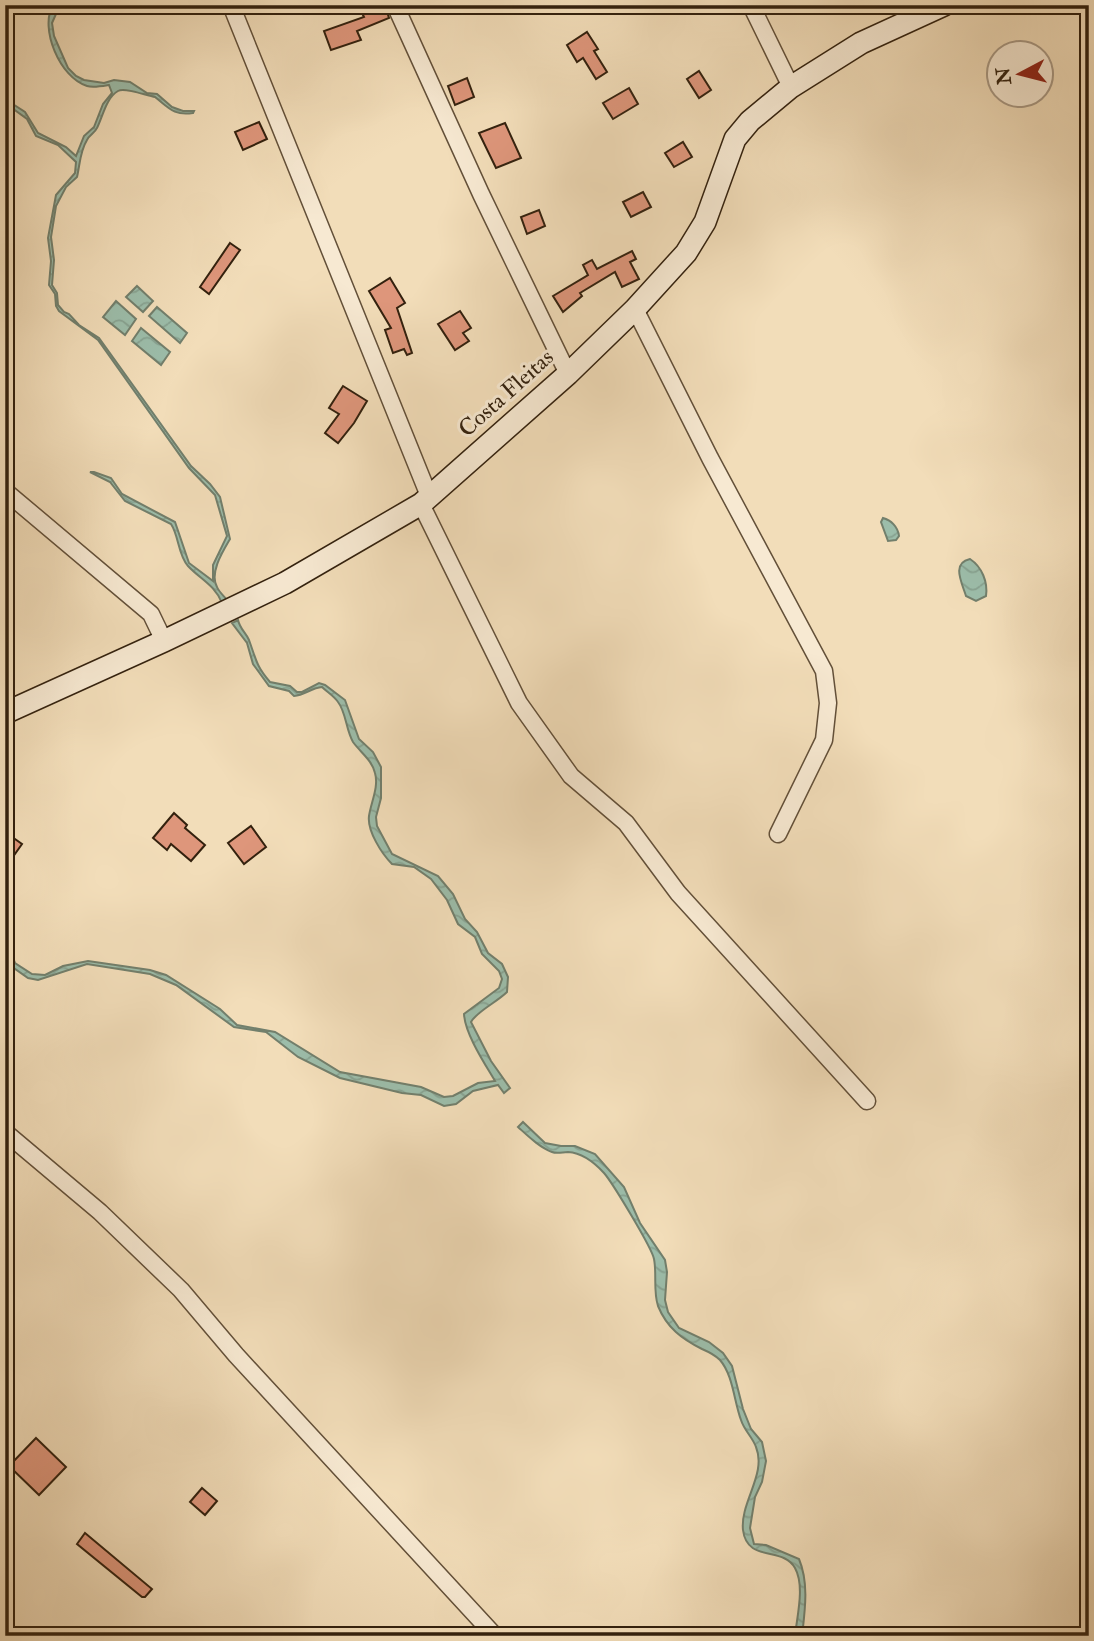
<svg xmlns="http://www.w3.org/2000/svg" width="1094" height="1641" font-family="'IM FELL Double Pica',serif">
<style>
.water{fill:url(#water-waves);stroke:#727f6c;stroke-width:2}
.building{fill:#de967b;stroke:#33210e;stroke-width:2}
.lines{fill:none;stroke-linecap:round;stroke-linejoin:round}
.street-casing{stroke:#635039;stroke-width:19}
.secondary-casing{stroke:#33210e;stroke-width:24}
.street{stroke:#f7e9d2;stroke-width:16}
.secondary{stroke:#f7e9d2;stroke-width:21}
.labels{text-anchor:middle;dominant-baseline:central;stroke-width:6;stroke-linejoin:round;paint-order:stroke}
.street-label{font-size:23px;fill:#33210e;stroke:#f7e9d2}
</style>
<defs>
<pattern id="water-waves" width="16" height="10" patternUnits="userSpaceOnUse" patternTransform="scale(1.75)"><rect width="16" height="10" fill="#9cbdaa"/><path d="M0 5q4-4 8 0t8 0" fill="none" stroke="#87a291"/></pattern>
</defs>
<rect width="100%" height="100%" fill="#f2ddb9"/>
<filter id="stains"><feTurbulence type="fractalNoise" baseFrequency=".00286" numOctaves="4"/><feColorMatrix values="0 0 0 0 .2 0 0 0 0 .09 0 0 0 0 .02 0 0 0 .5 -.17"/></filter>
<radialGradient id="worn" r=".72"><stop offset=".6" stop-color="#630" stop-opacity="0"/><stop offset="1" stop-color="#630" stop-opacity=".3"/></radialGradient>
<g class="water">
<path d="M53,5H60L52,23L54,36L68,68L76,76L84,80L104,83L114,80L130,82L147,93L157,94L172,107L183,111H194L193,113C174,116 169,108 155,97C147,96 125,87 118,91C106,98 103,116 97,128C95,133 89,135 87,140C80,151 80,164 77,177L66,187L56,206L51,237L54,260L52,285L57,293L58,305L64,312L69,314L79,325L99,338L191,466L210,484L220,497L230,539C223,551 209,573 217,587C219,592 224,596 228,601L222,603C215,585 200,579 188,566C178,555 179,536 171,524L125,501L110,482L90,472H94L111,478L122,494L175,522L189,563L213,581V565L227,536L215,495L189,468L98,340L59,311L56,306L55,294L49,285L51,261L48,238L56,195L75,173L76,162L58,145L36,136L27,119L5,103V99L25,112L38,133L66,147L76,156L84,136L94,127L103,104L112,93L109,85C103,86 93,88 87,86C60,78 39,28 53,5Z"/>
<path d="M137,286L153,301L143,312L126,297Z"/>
<path d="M116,301L136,319L125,335L103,317Z"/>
<path d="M157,307L187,333L180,343L149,316Z"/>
<path d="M141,328L170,352L161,365L132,341Z"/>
<path d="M883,518C891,520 898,527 899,536L896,540L888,541L881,522Z"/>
<path d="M970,559C982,567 988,582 986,596L976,601L966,596C962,583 951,563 970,559Z"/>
<path d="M238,620C240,629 246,633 249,640C256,659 256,666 270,682L290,686L297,692H302L319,683L325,685L345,700L359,739L373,752L381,767V798L376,817L377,826L392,854L438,876L453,894L465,919L477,932L488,953L502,964L508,977L507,992C497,1002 476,1012 471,1022L491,1061L510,1088L504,1093L498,1085L473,1091L456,1104L444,1106L421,1095L402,1093L340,1078L298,1057L266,1032L234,1027L176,985L150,974L87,964L38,980L28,978L11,966L5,950V934L15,963L32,974L45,975L63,966L88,961L150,970L166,975L220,1009L237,1025L275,1032L340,1072L421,1087L444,1097L453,1096L478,1083L495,1081C485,1064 465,1034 464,1014L499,988L502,979L499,971L482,954L475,937L458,924L447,900L431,879L414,867L392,864C382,854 367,831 369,816C371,802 379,787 375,773C372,760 361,753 353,742C346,730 346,712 338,702C334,696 327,692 322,687C311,688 305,695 294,696L289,691L269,686L253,664L247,643L232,623Z"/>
<path d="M523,1122L545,1143L561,1146H575L595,1154L624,1187L640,1223L665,1260L667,1272L665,1300L668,1312L679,1328L709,1342L723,1353L732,1366L743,1409L751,1429L762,1442L766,1461L762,1482L755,1497L750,1528L754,1544L766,1545L799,1559C809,1583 805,1610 802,1636H795C797,1616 805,1586 795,1568C783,1546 747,1563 743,1530C740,1502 767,1474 756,1447C753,1438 744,1430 741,1420C734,1401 733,1375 720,1360C715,1355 709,1352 702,1349C682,1339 667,1328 658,1306C653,1291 657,1274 654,1259C652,1248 612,1182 604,1173C594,1162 583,1153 568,1152C563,1152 557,1154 552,1152C539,1147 528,1136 518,1127Z"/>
</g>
<g class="building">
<path d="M374,5H385L389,18L357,31L361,40L331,50L324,31L364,17L361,11Z"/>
<path d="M587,32L598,49L594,51L607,72L596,79L583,58L577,62L567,45Z"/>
<path d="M699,71L711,90L699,98L687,79Z"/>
<path d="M467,78L474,97L455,105L448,86Z"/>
<path d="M629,88L638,104L613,119L603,103Z"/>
<path d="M259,122L267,139L243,150L235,132Z"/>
<path d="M505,123L521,158L496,168L479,133Z"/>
<path d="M683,142L692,157L674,167L665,153Z"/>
<path d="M643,192L651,207L631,217L623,202Z"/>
<path d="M539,210L545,226L527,234L521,217Z"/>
<path d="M230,243L240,250L209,294L200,287Z"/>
<path d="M632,251L636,259L630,262L639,279L622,287L615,272L580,293L582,296L563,312L553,296L588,275L583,265L592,260L597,269Z"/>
<path d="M390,278L405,303L397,308L412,353L407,355L404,349L393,353L385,330L391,328L369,291Z"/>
<path d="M460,311L471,328L463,333L469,341L455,350L438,324Z"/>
<path d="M343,386L367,401L354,423L338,443L325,433L339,414L329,408Z"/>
<path d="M174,813L187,825L185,828L205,845L191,861L171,844L167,850L153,838Z"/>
<path d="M251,826L266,847L244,864L228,843Z"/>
<path d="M5,832L22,844L5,868Z"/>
<path d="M36,1438L66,1467L39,1495L9,1466Z"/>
<path d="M202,1488L217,1501L205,1515L190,1502Z"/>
<path d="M85,1533L152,1589L145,1597H142L77,1544Z"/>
</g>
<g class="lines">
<defs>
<g id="street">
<path d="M231,5L429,496"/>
<path d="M395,5L481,194L568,374"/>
<path d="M751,5L791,87"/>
<path d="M635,309L710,458L824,671L828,703L824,740L778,834"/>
<path d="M5,491L151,614L164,641"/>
<path d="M421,504L519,703L571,776L626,823L678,893L867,1101"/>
<path d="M5,1132L100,1212L181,1290L236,1355L495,1636"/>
</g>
<path id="secondary" d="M5,713L164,641L285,583L421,504L568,374L635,309L686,253L705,222L735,139L750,121L791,87L861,43L944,5"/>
</defs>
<use href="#street" class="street-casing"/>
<use href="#secondary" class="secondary-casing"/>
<use href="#street" class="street"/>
<use href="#secondary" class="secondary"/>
</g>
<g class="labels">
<g class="street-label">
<text transform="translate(506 393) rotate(-42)">Costa Fleitas</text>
</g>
</g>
<rect width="1094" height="1641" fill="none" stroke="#f2ddb9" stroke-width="28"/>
<rect x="7" y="7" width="1080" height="1627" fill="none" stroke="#33210e" stroke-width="3.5"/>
<rect x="14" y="14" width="1066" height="1613" fill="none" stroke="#33210e" stroke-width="2"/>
<g transform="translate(1020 74) rotate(263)"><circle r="33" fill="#f7e9d2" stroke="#a99984" stroke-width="2"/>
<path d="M0-5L12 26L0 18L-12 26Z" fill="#8f2418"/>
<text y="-10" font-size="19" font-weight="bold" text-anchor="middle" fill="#33210e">N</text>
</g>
<rect width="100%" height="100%" filter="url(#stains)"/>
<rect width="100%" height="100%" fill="url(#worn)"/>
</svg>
